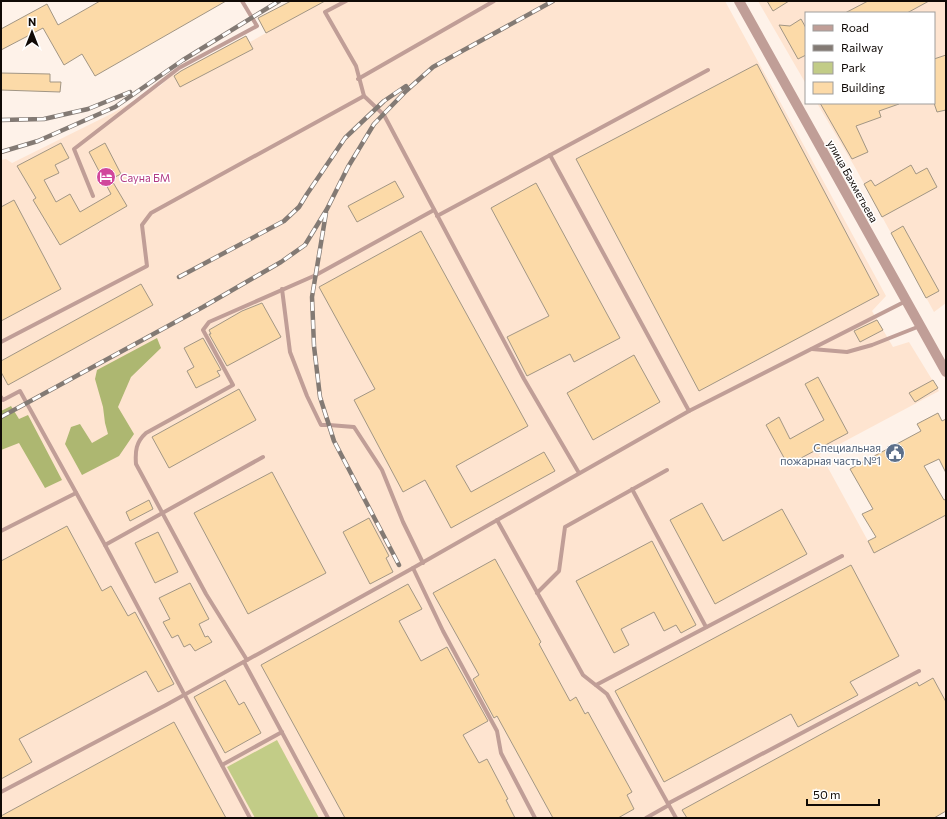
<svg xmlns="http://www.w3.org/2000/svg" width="947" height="819" font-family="Commissioner,sans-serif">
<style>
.built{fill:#fee4d0}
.green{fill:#c2cc87}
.forest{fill:#adb771}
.building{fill:#fcdaa8;stroke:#a29684}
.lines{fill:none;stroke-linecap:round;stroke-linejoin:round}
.service{stroke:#c09e97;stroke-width:4}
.tertiary{stroke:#c09e97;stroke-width:10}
.rail-casing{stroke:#837a74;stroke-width:4.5}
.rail{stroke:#fff;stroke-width:3;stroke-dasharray:9;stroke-linecap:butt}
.labels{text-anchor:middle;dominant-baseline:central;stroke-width:3;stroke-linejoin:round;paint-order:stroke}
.hotel-label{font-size:11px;fill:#b23c85;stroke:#fff;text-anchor:start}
.street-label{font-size:11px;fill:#100a06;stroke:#fff}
.service-label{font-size:11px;fill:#4e5e75;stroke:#fff;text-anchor:end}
</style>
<rect width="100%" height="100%" fill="#fef2e9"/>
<g class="built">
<path d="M291,1H725L886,296L872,311L893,347L909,342L939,391L819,455L827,466L874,552L946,515V811L934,818H1V160L6,159L12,163L111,114L160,86L173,74L246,36L250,42L266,33L258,18Z"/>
<path d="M758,1H946V303L934,312L856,169L817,103H934V13H806V84Z"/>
</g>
<path class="green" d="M277,740L319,818H255L227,767Z"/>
<g class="forest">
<path d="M157,338L161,348L131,377L118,407L134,434L119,456L82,475L65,444L71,427L80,424L92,443L108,434L105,423L103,407L95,379L97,370Z"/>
<path d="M11,406L19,419L28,415L62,480L45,488L19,443L1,450V411Z"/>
</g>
<g class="building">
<path d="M100,1H226L95,76L82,54L64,65L43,28L1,50V29L47,4L58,25Z"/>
<path d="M291,1H325L266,33L258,18Z"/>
<path d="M767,1H789L773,11Z"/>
<path d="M868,1H929L907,13H845Z"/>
<path d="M801,19L806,28V55L798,59L779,25L790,26Z"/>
<path d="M246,36L253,49L180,87L174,76L181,71Z"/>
<path d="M946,55V110L937,112L934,103V59Z"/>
<path d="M757,64L879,295L699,391L576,159Z"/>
<path d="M1,73L50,74V82H61L60,92L1,90Z"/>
<path d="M820,103H898L899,104L879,111L881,117L856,126L868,152L852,159Z"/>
<path d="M61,143L69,158L55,165L59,173L44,180L56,202L70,194L80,212L111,194L89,152L105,143L121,174L111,179L127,206L60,245L33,200L36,198L17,166Z"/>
<path d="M911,165L916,174L927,168L937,187L882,217L864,184L871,180L875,186Z"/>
<path d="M395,181L404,197L357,222L348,206Z"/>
<path d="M536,183L620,338L574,362L570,354L527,376L507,337L549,316L491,208Z"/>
<path d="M14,200L61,289L1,321V207Z"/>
<path d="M903,226L939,291L926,298L891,233Z"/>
<path d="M421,231L528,426L456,466L471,492L544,452L555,471L451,528L425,480L403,492L354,400L375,389L319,287Z"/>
<path d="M141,284L153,305L8,385L1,372V361Z"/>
<path d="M262,303L281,337L227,366L209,334H211L209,330L242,311Z"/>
<path d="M877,320L883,330L860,342L854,331Z"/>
<path d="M203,338L221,370L217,371L220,376L196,388L187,371L194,367L184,348Z"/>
<path d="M634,355L660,402L593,440L567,393Z"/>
<path d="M818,377L848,433L788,465L766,425L779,417L790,439L824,420L805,384Z"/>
<path d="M933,380L938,388L915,402L909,393Z"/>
<path d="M239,389L256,420L169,468L152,437Z"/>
<path d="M938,413L942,421L946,419V473L939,459L924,466L944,500L946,499V515L874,553L868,541L876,537L862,514L873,509L850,469L921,431L917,424Z"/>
<path d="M272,472L326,573L248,614L194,513Z"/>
<path d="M149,500L153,509L130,521L126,512Z"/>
<path d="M702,503L723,541L782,509L807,554L715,604L670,520Z"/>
<path d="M369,518L389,556L386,558L393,572L370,584L343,532Z"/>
<path d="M67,526L102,591L111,586L128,616L135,612L174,684L158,692L146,671L19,739L32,762L1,779V561Z"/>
<path d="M158,532L178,572L155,583L135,543Z"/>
<path d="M652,541L696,625L681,633L676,625L664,631L654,612L621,629L629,645L614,653L576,581Z"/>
<path d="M495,559L541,642L539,644L570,701L576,697L585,714L588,712L632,792L627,795L634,809L618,818H553L497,716L494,718L473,679L479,675L433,593Z"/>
<path d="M851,565L899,656L850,682L858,695L798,727L791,714L664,782L615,691Z"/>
<path d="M190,583L209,619L199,624L205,637L208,636L212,642L195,651L190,644L184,647L178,635L172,638L163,622L170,619L159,598Z"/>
<path d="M408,584L422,609L399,621L421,661L447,647L488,721L463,735L479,763L487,759L508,799L506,800L515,818H345L261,665Z"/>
<path d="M933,678L946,702V811L934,818H687L682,810L917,682L919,686Z"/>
<path d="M225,680L239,705L244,702L261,733L225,753L194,697Z"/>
<path d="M174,722L226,818H1V816Z"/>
</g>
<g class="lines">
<g class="service">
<path d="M346,1L325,12L356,66L364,96L384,115L524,379L579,473"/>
<path d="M358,79L494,1"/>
<path d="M550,155L689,411"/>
<path d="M93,196L74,149L179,68L257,26L242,1"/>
<path d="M437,216L708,70"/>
<path d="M282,289L290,352L307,396L321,425H329L354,427L382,470L403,522L423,563"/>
<path d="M1,342L147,266L142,225L151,213L364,96"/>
<path d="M812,349L847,352L872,345L920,326"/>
<path d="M1,397L3,400L20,391L105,545L250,818"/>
<path d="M632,489L706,627"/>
<path d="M497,520L583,675L607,694L676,818"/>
<path d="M1,531L76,493"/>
<path d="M105,545L263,457"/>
<path d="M413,568L443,631L497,731L501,753L535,818"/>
<path d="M537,593L559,571L565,527L667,470"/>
<path d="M247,660L206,594L136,464C135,451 136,442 146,433L233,385L203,330L209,322L316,275L434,210"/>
<path d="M244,662L328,818"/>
<path d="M596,685L842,556"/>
<path d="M222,765L282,732"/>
<path d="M1,792L166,705L413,568L689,411L906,301"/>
<path d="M669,803L919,671"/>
<path d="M646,818L669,805"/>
</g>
<path class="tertiary" d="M739,1L946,372"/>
<defs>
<g id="rail">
<path d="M1,120L44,119L88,109L130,92"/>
<path d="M1,152L38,141L115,107L183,60L279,1"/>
<path d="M326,213L312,297L314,346L320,397L334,441L399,565"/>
<path d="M179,277L284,221L299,207L307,194L345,138L384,101L406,86"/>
<path d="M1,417L203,307L281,262L305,245L327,209L348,167L374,124L406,91L433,67L553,1"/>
</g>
</defs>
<use href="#rail" class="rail-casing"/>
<use href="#rail" class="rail"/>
</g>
<defs>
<symbol id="hotel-disc" viewBox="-11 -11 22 22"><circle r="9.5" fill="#d1479c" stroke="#fff"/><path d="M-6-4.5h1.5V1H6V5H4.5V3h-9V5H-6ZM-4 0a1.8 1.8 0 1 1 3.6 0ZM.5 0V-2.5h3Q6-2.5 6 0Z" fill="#fff"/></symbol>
<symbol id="civic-disc" viewBox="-11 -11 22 22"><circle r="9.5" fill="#5c6f8a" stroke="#fff"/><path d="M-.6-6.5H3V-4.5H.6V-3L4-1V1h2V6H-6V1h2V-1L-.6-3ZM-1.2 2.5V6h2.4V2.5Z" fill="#fff"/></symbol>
</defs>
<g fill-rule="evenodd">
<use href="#hotel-disc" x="95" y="166" width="22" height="22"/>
<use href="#civic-disc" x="884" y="442" width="22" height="22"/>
</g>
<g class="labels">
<g class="hotel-label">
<text x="120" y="177">Сауна БМ</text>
</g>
<g class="street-label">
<text transform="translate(853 181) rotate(61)">улица Бахметьева</text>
</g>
<g class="service-label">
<text x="881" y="447">Специальная<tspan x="881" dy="13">пожарная часть №1</tspan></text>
</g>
</g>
<rect width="947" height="819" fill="none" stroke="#100a06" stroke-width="4"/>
<rect x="805" y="12" width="130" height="92" fill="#ffffff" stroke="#9f9d9b"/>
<rect x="813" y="25" width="20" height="6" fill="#c09e97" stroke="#9f9d9b"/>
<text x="841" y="32" font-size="12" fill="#100a06">Road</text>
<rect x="813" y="45" width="20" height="6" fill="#837a74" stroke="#9f9d9b"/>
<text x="841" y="52" font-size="12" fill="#100a06">Railway</text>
<rect x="813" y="62" width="20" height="12" fill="#c2cc87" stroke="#9f9d9b"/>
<text x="841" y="72" font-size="12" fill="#100a06">Park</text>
<rect x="813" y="82" width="20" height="12" fill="#fcdaa8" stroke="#9f9d9b"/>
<text x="841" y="92" font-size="12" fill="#100a06">Building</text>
<g transform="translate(32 32)" stroke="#ffffff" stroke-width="3" paint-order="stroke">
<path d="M0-3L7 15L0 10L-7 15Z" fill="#100a06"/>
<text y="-6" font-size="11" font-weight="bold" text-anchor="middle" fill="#100a06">N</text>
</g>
<path d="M807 799v6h72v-6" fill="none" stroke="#100a06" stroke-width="2"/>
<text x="813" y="799" font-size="12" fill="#100a06" stroke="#ffffff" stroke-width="3" paint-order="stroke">50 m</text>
</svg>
